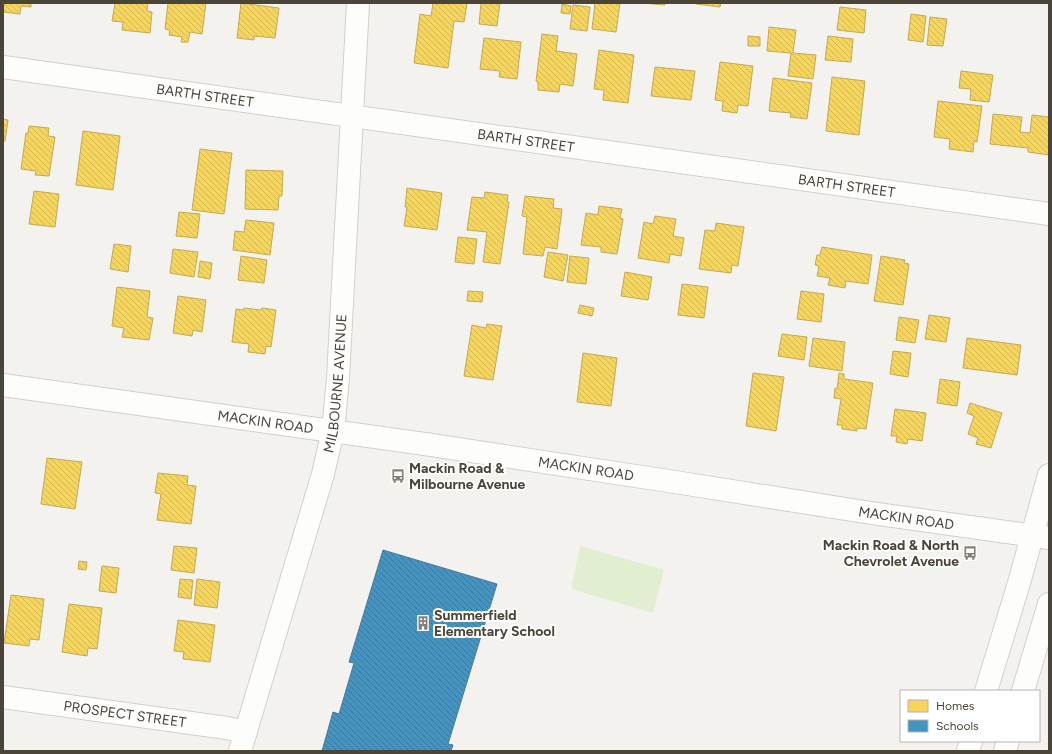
<svg xmlns="http://www.w3.org/2000/svg" width="1052" height="754" font-family="Figtree,sans-serif">
<style>
.garden{fill:#e1eecf}
.homes{fill:url(#homes-back-hatch);stroke:#c3aa52}
.schools{fill:url(#schools-back-hatch);stroke:#457b9a}
.lines{fill:none;stroke-linecap:round;stroke-linejoin:round}
.minor-casing{stroke:#d2d0cb;stroke-width:24}
.minor{stroke:#fdfdfc;stroke-width:22}
.labels{text-anchor:middle;dominant-baseline:central;stroke-width:4;stroke-linejoin:round;paint-order:stroke}
.street-label{font-size:14px;fill:#4b4439;stroke:#fff}
.poi-label{font-size:14px;font-weight:bold;fill:#4b4439;stroke:#fff;text-anchor:start}
</style>
<defs>
<pattern id="homes-back-hatch" width="6" height="6" patternUnits="userSpaceOnUse"><rect width="6" height="6" fill="#f6d55c"/><path d="M-1 5l2 2M0 0l6 6M5-1l2 2" fill="none" stroke="#d4b851"/></pattern>
<pattern id="schools-back-hatch" width="6" height="6" patternUnits="userSpaceOnUse"><rect width="6" height="6" fill="#4393c3"/><path d="M-1 5l2 2M0 0l6 6M5-1l2 2" fill="none" stroke="#3a7a9f"/></pattern>
</defs>
<rect width="100%" height="100%" fill="#f4f2ee"/>
<path class="garden" d="M580,546L664,570L653,613L571,589Z"/>
<g class="homes">
<path d="M3,3H31V7L21,6L20,14L3,12Z"/>
<path d="M115,3H148L147,11L152,12L150,33L122,30L123,22L112,21Z"/>
<path d="M168,3H206L202,34L190,32L188,42H181L182,37L169,35L170,30L165,29Z"/>
<path d="M241,3L279,8L275,38L254,36V40L237,38Z"/>
<path d="M433,3H467L464,22L454,21L448,68L414,63L420,14L431,16Z"/>
<path d="M481,3H500L497,26L479,24Z"/>
<path d="M595,3H620L616,32L592,29Z"/>
<path d="M642,3H665V5Z"/>
<path d="M696,3H721L720,7L696,4Z"/>
<path d="M562,4L571,6L570,14L561,13Z"/>
<path d="M573,5L590,7L587,31L570,29Z"/>
<path d="M840,7L866,10L864,33L837,30Z"/>
<path d="M911,14L926,16L923,42L908,40Z"/>
<path d="M930,17L947,19L943,46L927,45Z"/>
<path d="M769,27L796,30L793,53L816,55L813,79L788,76L791,53L767,51Z"/>
<path d="M542,34L558,36L556,51L577,54L573,86L560,84L559,92L538,90V82L536,81Z"/>
<path d="M748,36L760,37V46H748Z"/>
<path d="M828,36L853,39L851,62L825,60Z"/>
<path d="M484,38L521,42L517,79L499,77L500,71L480,69Z"/>
<path d="M599,50L634,55L628,103L603,100L604,90L594,89Z"/>
<path d="M720,62L753,66L748,106L738,105L737,113L722,111L723,101L715,100Z"/>
<path d="M655,67L695,71L691,100L651,96Z"/>
<path d="M961,71L993,75L989,102L970,100L971,89L959,88Z"/>
<path d="M832,77L865,81L859,135L826,131Z"/>
<path d="M773,78L812,83L807,119L790,117L791,113L769,111Z"/>
<path d="M938,101L982,106L977,142L974,141L973,152L949,149L950,139L934,137Z"/>
<path d="M993,114L1022,117L1020,132L1030,133L1032,115L1049,117V155L1028,152V148L990,144Z"/>
<path d="M3,119L8,120L5,141H3Z"/>
<path d="M29,126L49,128L48,136L55,137L49,176L35,175L36,171L21,169L26,133H28Z"/>
<path d="M83,131L120,136L113,190L76,185Z"/>
<path d="M200,149L232,153L224,214L192,210Z"/>
<path d="M246,170L283,171L282,196H279L278,210L245,209Z"/>
<path d="M407,188L442,193L437,230L404,226L407,207H405Z"/>
<path d="M34,191L59,194L55,227L29,224Z"/>
<path d="M485,192L508,195L507,202H509L500,264L483,262L487,232L467,230L472,197L484,198Z"/>
<path d="M525,196L554,199L553,208L562,209L557,249L545,247L543,256L523,254L527,217L522,216Z"/>
<path d="M599,206L622,209L620,218L623,219L617,254L601,252V247L581,245L586,213L598,215Z"/>
<path d="M179,212L200,214L197,238L176,236Z"/>
<path d="M655,216L676,219L673,236L684,238L681,256L670,254L669,263L638,258L644,222L653,224Z"/>
<path d="M246,220L274,223L270,255L233,250L235,231L244,232Z"/>
<path d="M716,223L744,227L738,266L732,265L731,273L699,269L705,230L715,231Z"/>
<path d="M458,237L477,239L474,264L455,262Z"/>
<path d="M114,244L131,246L128,272L110,269Z"/>
<path d="M822,247L872,255L868,284L846,281L845,288L828,285L830,278L817,276L819,266L815,265L817,255H820Z"/>
<path d="M173,249L198,252L194,277L170,273Z"/>
<path d="M548,252L568,255L563,281L544,277Z"/>
<path d="M241,256L267,260L264,283L238,280Z"/>
<path d="M570,256L589,258L586,284L567,282Z"/>
<path d="M881,256L905,260L904,263L909,264L903,305L874,301Z"/>
<path d="M200,261L212,263L210,279L198,277Z"/>
<path d="M625,272L652,277L648,300L621,296Z"/>
<path d="M682,284L708,287L704,318L678,315Z"/>
<path d="M117,287L150,291L147,317L153,318L149,340L122,337L124,328L112,326Z"/>
<path d="M468,291L483,292L482,302L467,301Z"/>
<path d="M801,291L824,294L821,322L797,319Z"/>
<path d="M178,296L206,300L202,332L193,330L192,336L173,333Z"/>
<path d="M580,305L594,308L592,316L578,313Z"/>
<path d="M244,308L261,310L262,308L276,310L271,347L266,346L265,354L248,352L249,344L232,342L236,309L243,310Z"/>
<path d="M929,315L950,318L946,342L925,339Z"/>
<path d="M899,317L919,320L915,343L896,340Z"/>
<path d="M487,324L502,326L493,380L464,376L472,325L486,328Z"/>
<path d="M782,334L807,337L804,360L778,356Z"/>
<path d="M813,338L845,342L842,371L809,366Z"/>
<path d="M967,338L1021,345L1017,375L963,368Z"/>
<path d="M893,351L911,353L908,377L890,374Z"/>
<path d="M583,353L617,358L611,406L577,402Z"/>
<path d="M753,373L784,377L776,431L746,426Z"/>
<path d="M839,373L844,374V379L873,383L866,429L857,428V431L842,429V425H837L841,399L834,398L835,388L837,389Z"/>
<path d="M940,379L960,382L957,406L937,403Z"/>
<path d="M970,403L1002,413L991,448L976,444L978,438L968,434L974,416L967,413Z"/>
<path d="M895,409L926,413L922,441L908,439L907,444L896,442L897,436H891Z"/>
<path d="M47,458L82,462L75,509L41,504Z"/>
<path d="M158,473L188,476L187,485L196,486L191,524L157,520L161,494L155,493Z"/>
<path d="M174,546L197,548L194,573L171,570Z"/>
<path d="M79,561L87,562L86,570L78,569Z"/>
<path d="M102,566L119,568L116,593L99,591Z"/>
<path d="M180,579L193,580L191,599L178,597Z"/>
<path d="M197,579L220,582L217,608L194,605Z"/>
<path d="M11,595L44,599L39,640L30,639L29,646L4,643Z"/>
<path d="M69,604L102,608L97,649L88,648L87,656L62,652Z"/>
<path d="M178,620L215,625L210,662L183,659L184,652L174,651Z"/>
</g>
<path class="schools" d="M383,550L497,584L448,744L453,745L451,751H322L333,712L339,714L354,663L349,662Z"/>
<g class="lines">
<defs>
<g id="minor">
<path id="s1" d="M3,67L1049,214"/>
<path id="s2" d="M3,385L425,444L675,482L871,513L1049,538"/>
<path d="M986,691L1019,583L1049,475"/>
<path d="M1023,691L1049,604"/>
<path id="s3" d="M3,697L227,728L246,732"/>
<path id="s4" d="M240,751L323,474L333,431L338,378L358,3"/>
<path d="M968,751L971,741"/>
<path d="M1005,751L1008,741"/>
</g>
</defs>
<use href="#minor" class="minor-casing"/>
<use href="#minor" class="minor"/>
</g>
<defs>
<symbol id="bus-bare" viewBox="-9 -9 18 18"><path d="M-5-6H5V4H4V6H2V4H-2V6H-4V4H-5ZM-3.5-4V0h7V-4ZM-3.5 1.2v1.5H-2V1.2ZM2 1.2v1.5H3.5V1.2Z" fill="#868178" stroke="#fff" stroke-width="2.5" paint-order="stroke"/></symbol>
<symbol id="building-bare" viewBox="-9 -9 18 18"><path d="M-4-6H4V6H1V3H-1V6H-4ZM-2.5-4.3h1.7v1.8h-1.7ZM.8-4.3h1.7v1.8H.8ZM-2.5-1h1.7V.8h-1.7ZM.8-1h1.7V.8H.8Z" fill="#868178" stroke="#fff" stroke-width="2.5" paint-order="stroke"/></symbol>
</defs>
<g fill-rule="evenodd">
<use href="#bus-bare" x="388" y="466" width="20" height="20"/>
<use href="#bus-bare" x="960" y="543" width="20" height="20"/>
<use href="#building-bare" x="413" y="613" width="20" height="20"/>
</g>
<g class="labels">
<g class="street-label">
<text stroke="none"><textPath href="#s1" startOffset="204">BARTH STREET</textPath></text>
<text stroke="none"><textPath href="#s1" startOffset="528">BARTH STREET</textPath></text>
<text stroke="none"><textPath href="#s1" startOffset="852">BARTH STREET</textPath></text>
<text stroke="none"><textPath href="#s4" startOffset="381">MILBOURNE AVENUE</textPath></text>
<text stroke="none"><textPath href="#s2" startOffset="265">MACKIN ROAD</textPath></text>
<text stroke="none"><textPath href="#s2" startOffset="589">MACKIN ROAD</textPath></text>
<text stroke="none"><textPath href="#s2" startOffset="913">MACKIN ROAD</textPath></text>
<text stroke="none"><textPath href="#s3" startOffset="123">PROSPECT STREET</textPath></text>
</g>
<g class="poi-label">
<text x="409" y="468">Mackin Road &amp;<tspan x="409" dy="16">Milbourne Avenue</tspan></text>
<text x="959" y="545" text-anchor="end">Mackin Road &amp; North<tspan x="959" dy="16">Chevrolet Avenue</tspan></text>
<text x="434" y="615">Summerfield<tspan x="434" dy="16">Elementary School</tspan></text>
</g>
</g>
<rect width="1052" height="754" fill="none" stroke="#4b4439" stroke-width="8"/>
<rect x="900" y="690" width="140" height="52" fill="#ffffff" stroke="#b7b4b0"/>
<rect x="908" y="700" width="20" height="12" fill="#f6d55c" stroke="#b7b4b0"/>
<text x="936" y="710" font-size="12" fill="#4b4439">Homes</text>
<rect x="908" y="720" width="20" height="12" fill="#4393c3" stroke="#b7b4b0"/>
<text x="936" y="730" font-size="12" fill="#4b4439">Schools</text>
</svg>
